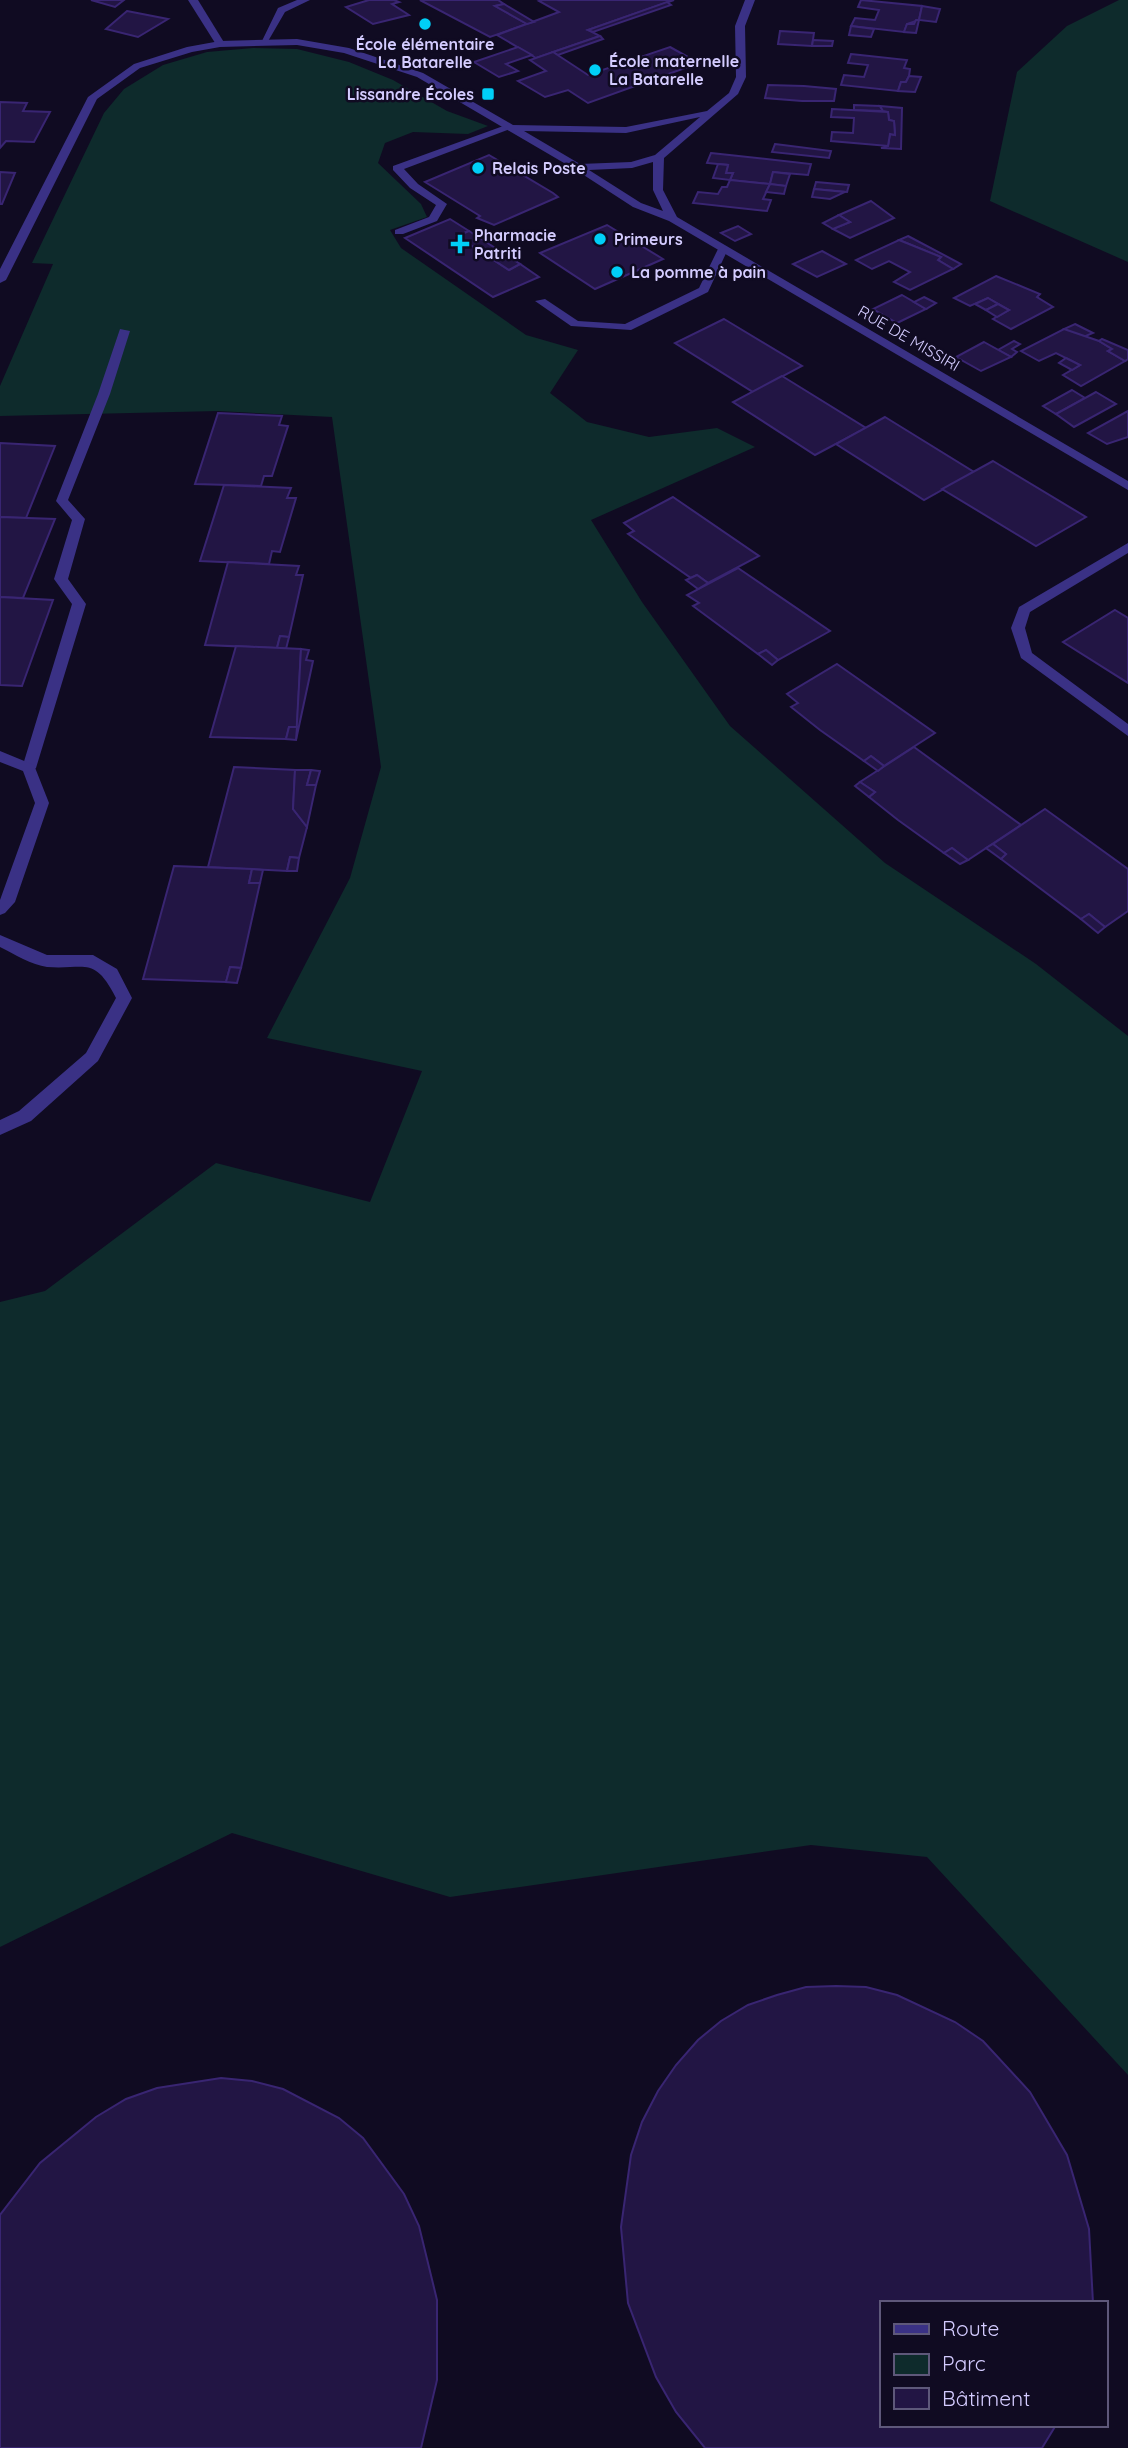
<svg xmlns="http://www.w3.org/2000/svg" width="1128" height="2448" font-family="Quicksand,sans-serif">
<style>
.green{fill:#0e2b2c}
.building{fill:#221544;stroke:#392572;stroke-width:2}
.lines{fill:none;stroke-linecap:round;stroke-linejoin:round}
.lane{fill:#3a3185;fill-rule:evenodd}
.street{fill:#3a3185;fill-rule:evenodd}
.poi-dot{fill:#00cff7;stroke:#100b22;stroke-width:2.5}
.labels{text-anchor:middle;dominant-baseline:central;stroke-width:5;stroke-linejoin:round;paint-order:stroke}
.far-poi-label{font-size:16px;font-weight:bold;fill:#d4ccff;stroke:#100b22;text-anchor:start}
.far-street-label{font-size:16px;fill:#d4ccff;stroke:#100b22}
</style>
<rect width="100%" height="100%" fill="#100b22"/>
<g class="green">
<path d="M1119,0H1128V262L990,201L1017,72L1067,26Z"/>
<path d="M253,48L297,49L349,62L393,80L447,111L488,126L468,134L413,132L385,143L378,163L421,204L427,217L390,230L401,248L526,335L578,350L550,393L587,422L649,437L717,428L755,447L591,520L642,602L730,726L885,863L1036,964L1128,1036V2075L927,1857L811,1845L450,1897L232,1833L0,1947V1302L45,1291L216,1163L370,1202L422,1071L267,1038L350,878L381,767L332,417L218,411L0,416V386L53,264L32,263L104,113L124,89L163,65L207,52Z"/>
</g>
<g class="building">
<path d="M91,0H124L115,7Z"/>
<path d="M369,0H394L399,2L392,4L409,15L373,24L346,7Z"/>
<path d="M420,0H498L504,4L495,6L527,24L490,37Z"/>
<path d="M674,0L588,30L600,36L536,58L497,35L559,12L539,1L542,0Z"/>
<path d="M861,0L922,6L919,20L907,24L904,32L851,26L855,18L875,20L879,10L858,7Z"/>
<path d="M667,2L671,5L593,32L588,30Z"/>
<path d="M504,4L534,22L527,24L495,6Z"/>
<path d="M922,6L940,9L936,22L919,20Z"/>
<path d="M127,11L168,19L138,37L106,29Z"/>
<path d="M916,20H919L916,33L904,32L907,24H914Z"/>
<path d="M851,26L874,29L871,37L849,35Z"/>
<path d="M780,31L814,33L812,46L778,44Z"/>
<path d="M600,36L603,39L558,55L553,52Z"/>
<path d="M813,40L833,41L832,46H812Z"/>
<path d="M518,47L532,55L506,64L518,71L499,77L474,62Z"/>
<path d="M670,47L699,63L588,103L568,90L545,97L518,81L546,71L530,60L553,52L588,75Z"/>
<path d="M851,54L907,60L904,68L910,69L909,76L906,82H901L898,91L841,85L844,75L864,77L868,65L848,63Z"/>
<path d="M909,76L921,77L915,92L898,91L901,82H906Z"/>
<path d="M768,85L804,86L836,89L834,101H802L765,98Z"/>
<path d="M0,102L27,103L23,111L50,112L34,142L6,141L0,148Z"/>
<path d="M854,105L880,106L883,111L854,110Z"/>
<path d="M880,106L902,108L901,149L881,148L888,146L890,134L895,135L894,121L889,120L888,112L883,111Z"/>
<path d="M832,109L888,112L889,120L894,121L895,135L890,134L888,146L831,141L832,132L853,133L854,118L831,117Z"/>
<path d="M775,144L831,151L829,158L772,152Z"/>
<path d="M711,153L811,164L808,175L773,172L770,184L730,180L733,173H726L728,165L707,163Z"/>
<path d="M489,155L553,193L558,197L494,225L477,218L480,216L425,182Z"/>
<path d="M718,164L728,165L726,173H733L730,180L713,178Z"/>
<path d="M0,172L15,173L2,204H0Z"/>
<path d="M773,172L790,174L786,186L770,184Z"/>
<path d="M730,180L770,184L763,199L771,200L767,211L693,203L698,192L718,194L722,187H727Z"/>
<path d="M816,182L849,185L847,192L814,189Z"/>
<path d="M770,184L786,186L784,194L766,192Z"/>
<path d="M814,189L845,192L830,199L812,197Z"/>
<path d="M871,201L894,218L850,238L833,229L850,222L839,215Z"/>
<path d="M839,215L850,222L833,229L823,223Z"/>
<path d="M450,219L469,231L457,236L509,270L520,264L539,277L493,297L405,238Z"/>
<path d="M607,225L663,259L595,289L540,253Z"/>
<path d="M738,226L751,234L735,241L721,233Z"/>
<path d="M469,231L520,264L509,270L457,236Z"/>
<path d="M908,236L961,264L953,269L938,260L941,257L899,240Z"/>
<path d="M899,240L941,257L938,260L953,269L910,290L894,282L910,272L889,261L872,269L856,260Z"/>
<path d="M822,251L846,264L817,277L793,264Z"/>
<path d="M996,276L1040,294L1037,297L1053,307L1011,329L993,319L1009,310L988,298L970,306L954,298Z"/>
<path d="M902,295L926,309L897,323L873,309Z"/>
<path d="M924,297L936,303L926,309L914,302Z"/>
<path d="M988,298L998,304L986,310L975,304Z"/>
<path d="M998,304L1009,310L997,317L986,310Z"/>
<path d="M724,319L802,366L753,392L675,343Z"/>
<path d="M1075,324L1093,333L1081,338L1064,329Z"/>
<path d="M1064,329L1099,341L1112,349L1108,351L1125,361L1081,386L1063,375L1080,365L1056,353L1039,361L1021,351Z"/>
<path d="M1102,339L1128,350V359L1125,361L1108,351L1112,349L1099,341Z"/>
<path d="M1014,341L1020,344L1012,349L1017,352L1011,357L998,350Z"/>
<path d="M984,342L1011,357L981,371L956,357Z"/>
<path d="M1066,358L1080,365L1072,370L1059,363Z"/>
<path d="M782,376L866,428L815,455L733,402Z"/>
<path d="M1072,390L1085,398L1056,414L1043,406Z"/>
<path d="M1096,392L1116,404L1074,427L1056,414Z"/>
<path d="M1128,411V437L1107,444L1088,433Z"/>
<path d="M218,413L282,416L279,425L288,426L272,476H264L261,486L195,484Z"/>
<path d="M885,417L974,472L924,500L836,444Z"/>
<path d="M0,443L55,446L26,518L0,517Z"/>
<path d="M993,461L1086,517L1036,546L942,489Z"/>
<path d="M224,485L291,488L287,498H296L280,552L272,551L269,564L200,561Z"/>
<path d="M673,497L759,556L708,583L697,575L691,578L628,534L634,531L624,523Z"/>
<path d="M0,517L55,519L23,598L0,597Z"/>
<path d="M228,562L299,566L296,575H303L289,637L280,636L277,648L205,645Z"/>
<path d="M738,568L830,631L778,660L766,650L758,654L693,606L699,603L687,595Z"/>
<path d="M697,575L708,583L698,589L686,580Z"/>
<path d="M0,597L53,600L22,686L0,685Z"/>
<path d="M1115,610L1128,618V683L1063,642Z"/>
<path d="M280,636L289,637L286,649L277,648Z"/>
<path d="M236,646L301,649L297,727H289L286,739L210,737Z"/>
<path d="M301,649L309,650L306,660L313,661L296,740Z"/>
<path d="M766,650L778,660L772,665L758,654Z"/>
<path d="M837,664L935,733L884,766L871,756L864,761L820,730L791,707L798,703L787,694Z"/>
<path d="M289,727H297L296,740L286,739Z"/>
<path d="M914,747L1021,825L968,860L952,848L944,853L898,820L869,797L875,792L860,782Z"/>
<path d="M871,756L884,766L878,771L864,761Z"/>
<path d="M234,767L295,770L293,809L307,827L299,858L290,857L287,871L208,867Z"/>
<path d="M295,770H311L307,785H316L307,827L293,809Z"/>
<path d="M311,770L320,771L316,785H307Z"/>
<path d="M860,782L875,792L869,797L855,786Z"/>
<path d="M1045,809L1128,869V911L1105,927L1089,914L1081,919L1001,859L1006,854L993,844Z"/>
<path d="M993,844L1006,854L1001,859L986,848Z"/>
<path d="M952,848L968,860L960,864L944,853Z"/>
<path d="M290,857L299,858L297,871H287Z"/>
<path d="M174,866L252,869L249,883H260L241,968L230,967L226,982L143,979Z"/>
<path d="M252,869L263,870L260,883H249Z"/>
<path d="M1089,914L1105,927L1098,933L1081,919Z"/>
<path d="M230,967L241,968L237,983L226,982Z"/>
<path d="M836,1986L866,1987L897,1995L955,2022L983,2041L1030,2092L1067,2155L1089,2229L1093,2303H881V2425H1056L1042,2448H705L676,2412L656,2377L628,2303L621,2227L631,2155L642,2122L658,2091L676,2065L698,2040L721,2021L748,2005L777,1995L806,1987Z"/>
<path d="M221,2078L252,2081L283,2089L339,2118L363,2138L404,2194L419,2226L437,2300V2380L421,2448H0V2215L40,2163L96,2117L126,2099L157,2088Z"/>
</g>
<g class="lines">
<g class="lane">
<path d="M188,0H198L225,44L223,46H217Z"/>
<path d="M297,0H310L285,12L267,43H261L278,8Z"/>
<path d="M506,125L515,127L404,169L418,184L447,204L437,221L403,234H395V230L429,217L436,205L410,188L393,170V166Z"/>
<path d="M723,246L728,249L708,292L631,330L571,326L535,301L545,299L578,321L625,324L699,288L718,249Z"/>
<path d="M120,329L130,331L110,394L68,500L85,519L68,579L86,604L36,768L29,773L22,768L72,604L54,579L72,520L56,501L98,394Z"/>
<path d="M0,935L47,955H93L117,969L132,998L98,1061L31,1121L0,1135V1120L19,1111L86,1053L116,998C94,955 86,970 47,967C32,965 14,954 0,947Z"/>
</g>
<g class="street">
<path d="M745,0H755L745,26L746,77L738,94L664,158L663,190L677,217L1128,481V490L669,221L633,207L576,170L417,77L344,53L297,45L220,47L192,52L140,68L97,99L6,280L0,283V269L88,97L134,64L187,47L220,41L297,39L349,48L423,73L513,125L626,127L707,111L729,93L736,77L735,26ZM700,117L655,155L631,162L580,164L524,131L626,133ZM653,162V190L663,211L641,203L589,170L632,168Z"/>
<path d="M1128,543V553L1030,612L1025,628L1032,653L1128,724V736L1021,658L1011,628L1019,607Z"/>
<path d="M0,751L34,765L49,803L15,902L5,913L0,915V900L35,803L23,771L0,762Z"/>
</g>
</g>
<g class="poi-dot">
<circle cx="425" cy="24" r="7"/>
<circle cx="595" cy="70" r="7"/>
<rect x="481" y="87" width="14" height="14" rx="3.5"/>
<circle cx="478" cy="168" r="7"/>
<circle cx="600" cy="239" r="7"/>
<path d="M456.5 233.5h7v7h7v7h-7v7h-7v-7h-7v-7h7z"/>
<circle cx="617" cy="272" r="7"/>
</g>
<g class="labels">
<g class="far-poi-label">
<text x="425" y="44" text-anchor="middle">École élémentaire<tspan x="425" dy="18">La Batarelle</tspan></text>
<text x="609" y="61">École maternelle<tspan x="609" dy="18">La Batarelle</tspan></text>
<text x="474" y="94" text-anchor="end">Lissandre Écoles</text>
<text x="492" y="168">Relais Poste</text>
<text x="474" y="235">Pharmacie<tspan x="474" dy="18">Patriti</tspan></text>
<text x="614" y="239">Primeurs</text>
<text x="631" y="272">La pomme à pain</text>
</g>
<g class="far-street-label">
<text transform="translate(909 338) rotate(30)">RUE DE MISSIRI</text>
</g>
</g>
<rect x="880" y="2301" width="228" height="126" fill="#100b22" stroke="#5e587a" stroke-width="2"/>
<rect x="894" y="2324" width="35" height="10" fill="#3a3185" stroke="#5e587a" stroke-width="2"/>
<text x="942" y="2336" font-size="21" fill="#d4ccff">Route</text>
<rect x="894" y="2354" width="35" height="21" fill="#0e2b2c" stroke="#5e587a" stroke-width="2"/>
<text x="942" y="2371" font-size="21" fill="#d4ccff">Parc</text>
<rect x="894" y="2388" width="35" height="21" fill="#221544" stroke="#5e587a" stroke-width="2"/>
<text x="942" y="2406" font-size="21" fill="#d4ccff">Bâtiment</text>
</svg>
